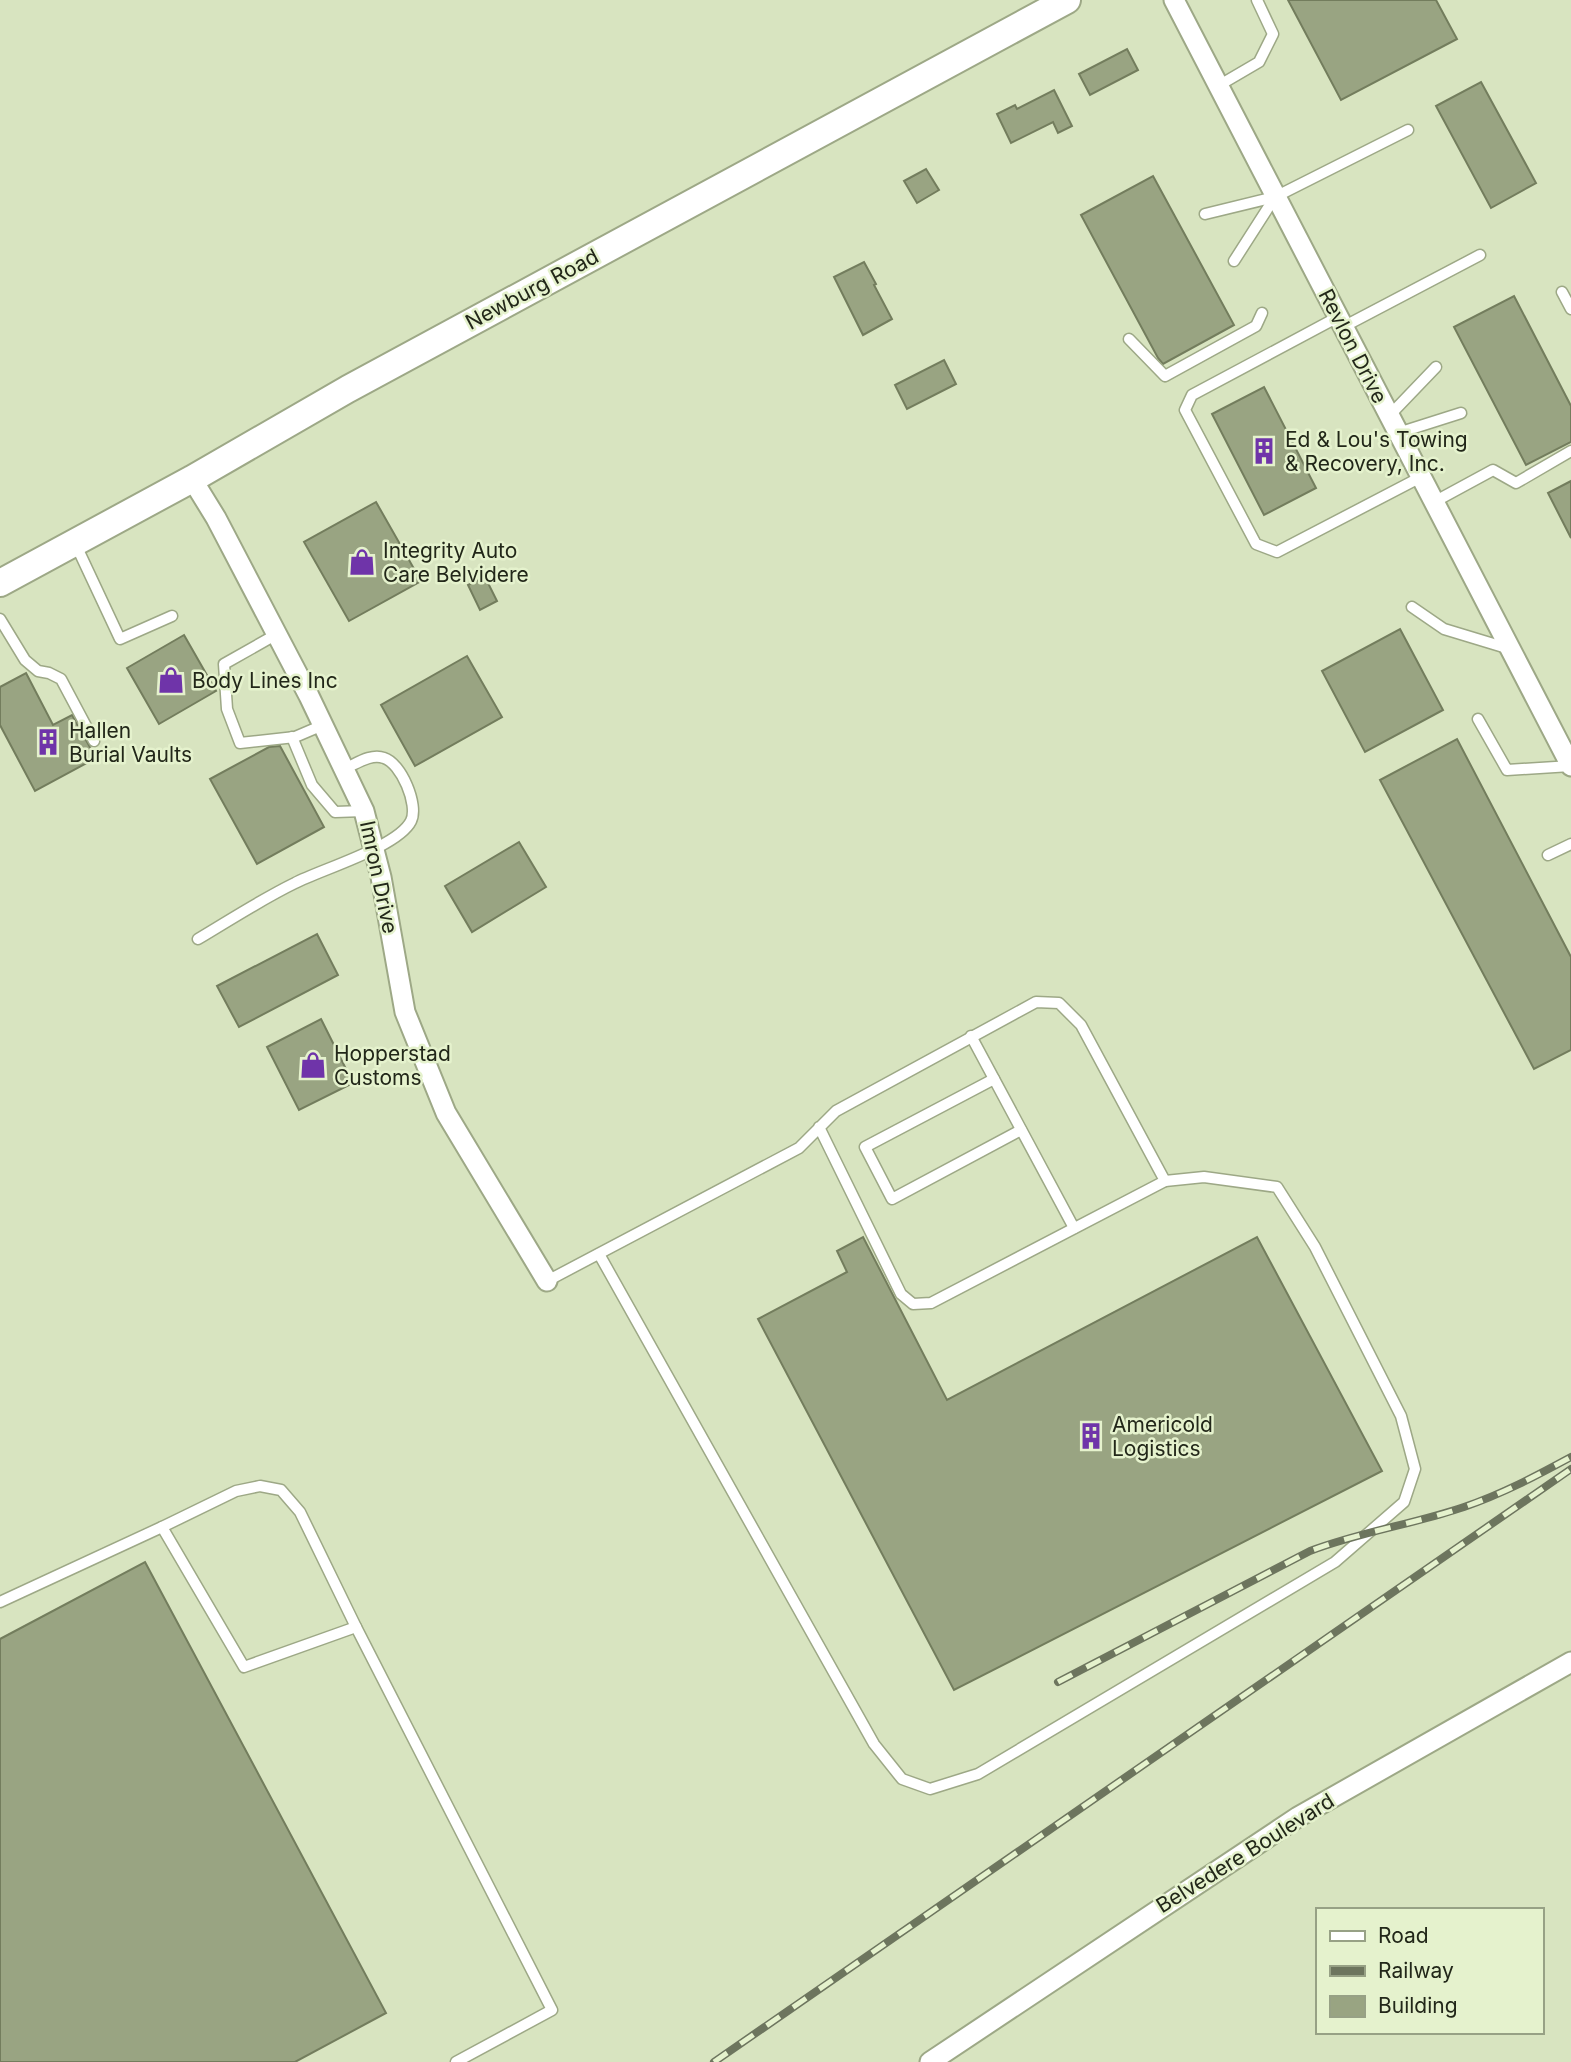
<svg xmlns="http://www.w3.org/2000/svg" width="1571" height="2062" font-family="Inter,sans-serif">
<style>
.building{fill:#99a482;stroke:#737d5d;stroke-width:2}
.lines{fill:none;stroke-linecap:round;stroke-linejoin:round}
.lane-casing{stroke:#9da886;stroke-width:13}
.street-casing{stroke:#9da886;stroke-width:23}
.secondary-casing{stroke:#9da886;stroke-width:30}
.lane{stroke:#fff;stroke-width:10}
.street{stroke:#fff;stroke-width:19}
.secondary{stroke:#fff;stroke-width:26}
.rail-casing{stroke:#6d755e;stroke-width:8}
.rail{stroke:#e5f2cd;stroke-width:5;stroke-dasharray:16;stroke-linecap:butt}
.labels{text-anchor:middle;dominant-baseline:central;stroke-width:5;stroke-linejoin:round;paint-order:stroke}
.street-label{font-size:21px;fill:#222719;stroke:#e5f2cd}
.poi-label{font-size:21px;fill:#222719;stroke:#e5f2cd;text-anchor:start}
</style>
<rect width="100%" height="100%" fill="#d8e4c0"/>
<g class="building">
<path d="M1288,0H1436L1457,39L1341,100Z"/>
<path d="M1127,49L1138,70L1090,95L1079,74Z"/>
<path d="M1481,82L1536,183L1491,208L1436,106Z"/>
<path d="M1054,90L1072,126L1058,133L1053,122L1011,143L997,114L1015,105L1017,109Z"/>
<path d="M926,169L939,190L917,203L904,181Z"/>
<path d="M1153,176L1234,325L1163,364L1158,358L1081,215Z"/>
<path d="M864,262L876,284L874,285L892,319L863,335L834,277Z"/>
<path d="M1514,296L1571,406V442L1526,465L1454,327Z"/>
<path d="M944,360L956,384L907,409L895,385Z"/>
<path d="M1264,387L1316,488L1264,515L1212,414Z"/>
<path d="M1571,481V538L1548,493Z"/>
<path d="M376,502L421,581L349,621L304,542Z"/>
<path d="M485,577L497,601L480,610L468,585Z"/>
<path d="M1400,629L1443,710L1365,752L1322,671Z"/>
<path d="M184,635L216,691L159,724L127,668Z"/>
<path d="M467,656L502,717L415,766L381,705Z"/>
<path d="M26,673L53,725L72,715L96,758L35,791L0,725V687Z"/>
<path d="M1457,739L1571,957V1050L1534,1069L1380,780Z"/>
<path d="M280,746L324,827L257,864L210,779L269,747Z"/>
<path d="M519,842L546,887L472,932L445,886Z"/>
<path d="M317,934L338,975L239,1027L217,986Z"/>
<path d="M321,1019L353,1083L299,1110L267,1047Z"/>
<path d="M863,1237L947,1400L1257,1237L1382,1471L954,1690L758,1319L847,1272L837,1251Z"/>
<path d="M145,1562L386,2013L295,2062H0V1639Z"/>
</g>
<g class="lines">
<defs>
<g id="lane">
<path d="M1218,86L1259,62L1273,34L1257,0"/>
<path d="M1205,214L1275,197L1408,130"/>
<path d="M1234,261L1275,197"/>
<path d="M1562,292L1571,309"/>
<path d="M1338,317L1192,395L1185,410L1256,544L1277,552L1421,477"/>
<path d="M1343,327L1480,255"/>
<path d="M1129,339L1165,376L1256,326L1262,313"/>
<path d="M1389,416L1436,367"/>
<path d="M1398,433L1461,413"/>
<path d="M1434,502L1493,470L1516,483L1571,451"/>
<path d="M75,543L120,639L172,616"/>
<path d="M1412,607L1444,629L1510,649"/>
<path d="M0,619L25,660L38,671L49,673L61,679L94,741"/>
<path d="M277,634L224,664L227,709L240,743L295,737L323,725"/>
<path d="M1478,719L1507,770L1571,766"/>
<path d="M292,737L312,785L335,812L364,811"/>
<path d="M1548,855L1571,844"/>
<path d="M198,939C230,920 262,899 295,883C322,869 398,847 411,821C419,805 401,763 384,758C371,753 356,764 344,769"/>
<path d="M971,1036L1074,1228"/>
<path d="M994,1079L865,1147L892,1199L1021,1130"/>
<path d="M599,1254L874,1744L902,1779L930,1789L978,1774L1335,1562L1404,1502L1415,1469L1401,1416L1315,1247L1277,1187L1204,1177L1165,1181"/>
<path d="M547,1281L799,1148L836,1111L1036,1002L1059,1003L1081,1025L1165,1181L931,1303L913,1304L901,1294L819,1127"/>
<path d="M162,1527L236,1491L260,1486L281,1490L300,1512L356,1627"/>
<path d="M0,1602L162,1527L244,1667L356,1627L552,2010L456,2062"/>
</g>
<g id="street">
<path d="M1174,0L1571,766"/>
<path d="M192,479L216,518L309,696L364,811L381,877L405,1012L446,1113L547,1281"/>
<path d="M930,2062L1298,1817L1571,1662"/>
</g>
<path id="secondary" d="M0,583L192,479L348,389L1067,0"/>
</defs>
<use href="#lane" class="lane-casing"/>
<use href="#street" class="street-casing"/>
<use href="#secondary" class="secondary-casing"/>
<use href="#lane" class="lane"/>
<use href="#street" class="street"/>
<use href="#secondary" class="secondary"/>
<defs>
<g id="rail">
<path d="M1058,1682L1310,1551C1360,1532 1414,1524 1464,1507C1502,1494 1536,1476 1571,1457"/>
<path d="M714,2062L1571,1469"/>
</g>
</defs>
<use href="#rail" class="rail-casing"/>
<use href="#rail" class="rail"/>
</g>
<defs>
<symbol id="building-bare" viewBox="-9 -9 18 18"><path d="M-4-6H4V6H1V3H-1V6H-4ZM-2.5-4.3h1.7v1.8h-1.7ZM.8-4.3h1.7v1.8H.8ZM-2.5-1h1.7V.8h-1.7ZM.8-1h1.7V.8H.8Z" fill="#6f34a9" stroke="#e5f2cd" stroke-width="2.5" paint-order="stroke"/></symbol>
<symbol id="shop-bare" viewBox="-9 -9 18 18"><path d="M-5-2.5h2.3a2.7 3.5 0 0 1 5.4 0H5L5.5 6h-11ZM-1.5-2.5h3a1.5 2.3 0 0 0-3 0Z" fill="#6f34a9" stroke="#e5f2cd" stroke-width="2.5" paint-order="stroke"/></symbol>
</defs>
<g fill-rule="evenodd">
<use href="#building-bare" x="1245" y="432" width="38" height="38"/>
<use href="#shop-bare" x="343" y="543" width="38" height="38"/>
<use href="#shop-bare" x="152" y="661" width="38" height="38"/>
<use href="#building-bare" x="29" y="723" width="38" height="38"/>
<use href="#shop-bare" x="294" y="1046" width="38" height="38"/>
<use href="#building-bare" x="1072" y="1417" width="38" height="38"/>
</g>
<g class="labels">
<g class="street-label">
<text transform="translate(532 289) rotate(-28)">Newburg Road</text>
<text transform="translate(1353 346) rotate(63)">Revlon Drive</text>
<text transform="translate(379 877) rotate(78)">Imron Drive</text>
<text transform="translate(1245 1853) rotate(-32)">Belvedere Boulevard</text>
</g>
<g class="poi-label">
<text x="1285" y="439">Ed &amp; Lou's Towing<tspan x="1285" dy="24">&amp; Recovery, Inc.</tspan></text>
<text x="383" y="550">Integrity Auto<tspan x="383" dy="24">Care Belvidere</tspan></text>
<text x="192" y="680">Body Lines Inc</text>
<text x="69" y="730">Hallen<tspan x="69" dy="24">Burial Vaults</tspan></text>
<text x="334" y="1053">Hopperstad<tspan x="334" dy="24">Customs</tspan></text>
<text x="1112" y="1424">Americold<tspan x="1112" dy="24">Logistics</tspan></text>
</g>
</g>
<rect x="1316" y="1908" width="228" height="126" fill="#e5f2cd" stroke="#97a185" stroke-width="2"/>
<rect x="1330" y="1931" width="35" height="10" fill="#ffffff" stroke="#97a185" stroke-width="2"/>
<text x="1378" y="1943" font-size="21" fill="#222719">Road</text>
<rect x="1330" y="1966" width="35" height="10" fill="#6d755e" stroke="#97a185" stroke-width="2"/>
<text x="1378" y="1978" font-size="21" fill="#222719">Railway</text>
<rect x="1330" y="1996" width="35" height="21" fill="#99a482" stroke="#97a185" stroke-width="2"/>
<text x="1378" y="2013" font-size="21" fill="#222719">Building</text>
</svg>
